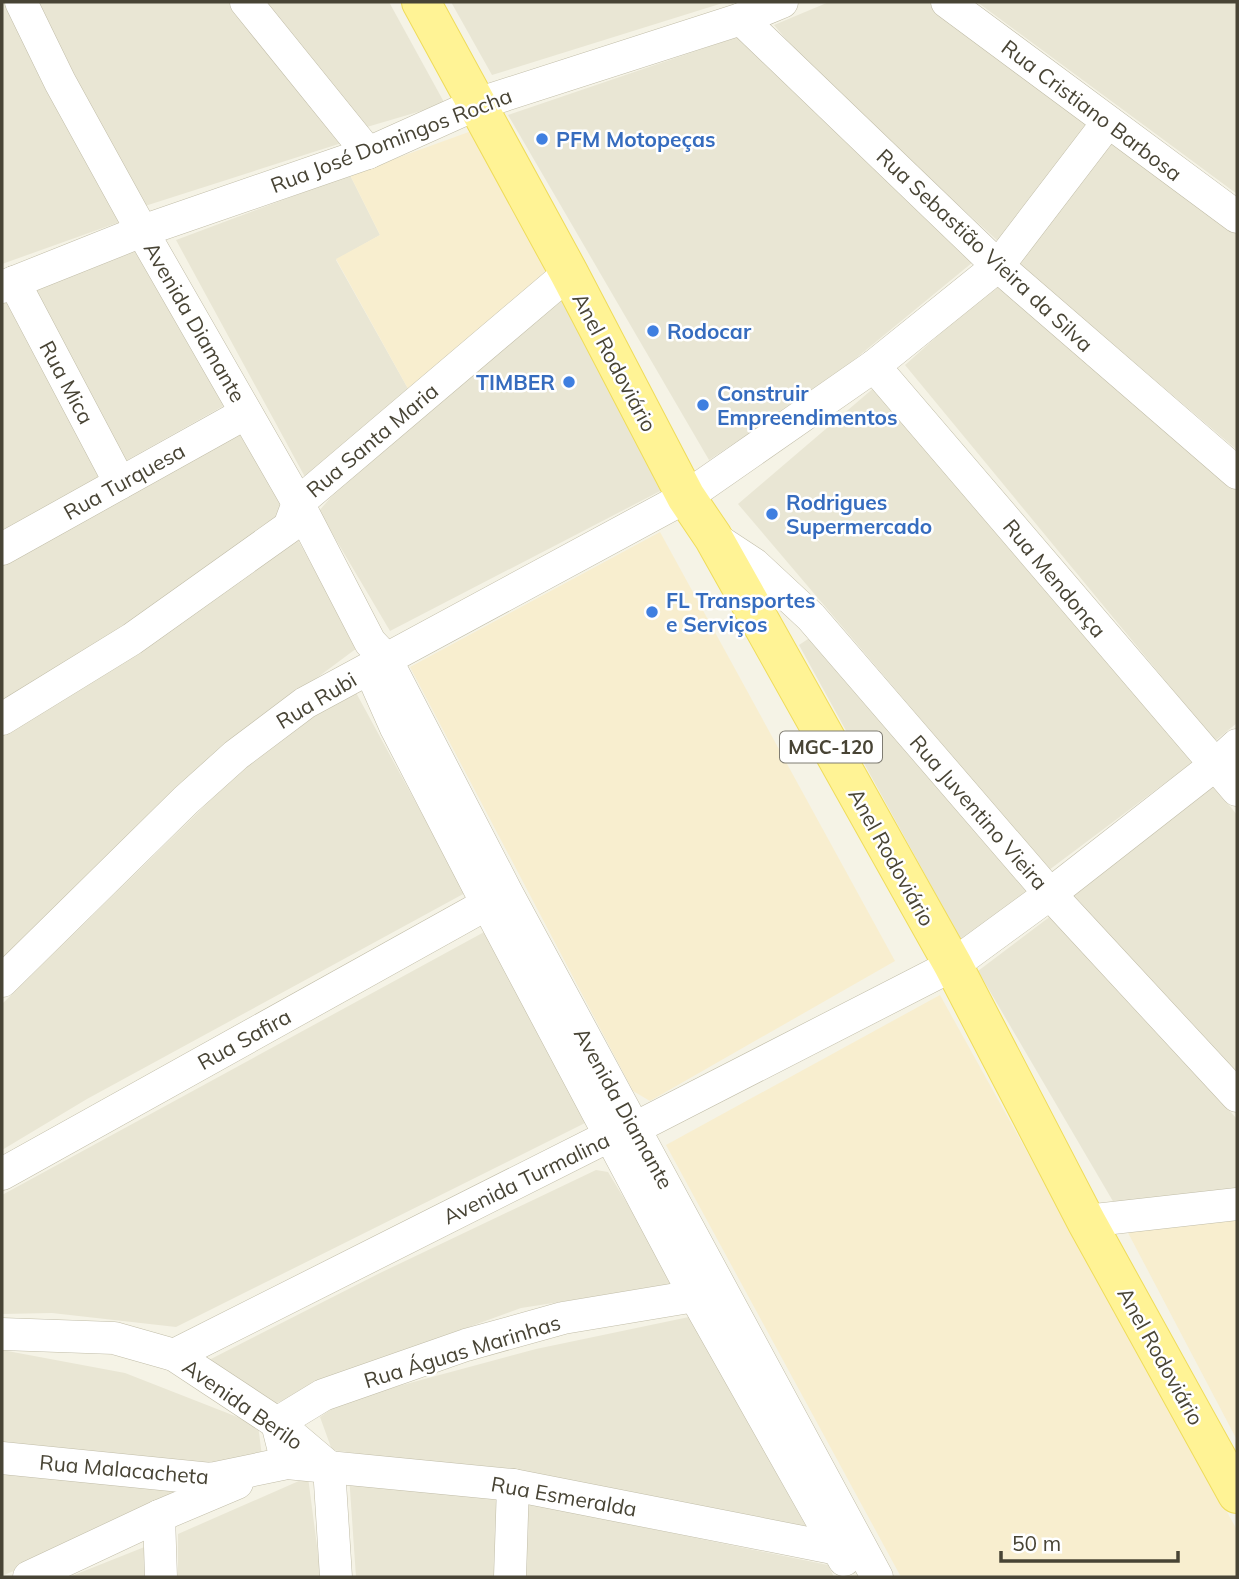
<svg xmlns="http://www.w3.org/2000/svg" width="1239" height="1579" font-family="Mulish,sans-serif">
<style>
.residential{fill:#e9e6d4}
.commercial{fill:#f8eecf}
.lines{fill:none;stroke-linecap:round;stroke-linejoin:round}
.minor-casing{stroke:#c1bda8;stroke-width:33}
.major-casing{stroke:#efdc5a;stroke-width:40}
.minor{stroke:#fff;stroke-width:32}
.major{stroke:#fff395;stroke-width:38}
.shop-dot{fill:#3f7fe0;stroke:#fff;stroke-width:2.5}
.labels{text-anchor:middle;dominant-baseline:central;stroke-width:5;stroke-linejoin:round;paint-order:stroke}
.shield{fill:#fff;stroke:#7f7c72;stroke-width:2}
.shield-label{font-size:19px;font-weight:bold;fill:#484435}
.street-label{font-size:21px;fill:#484435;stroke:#fff}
.shop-label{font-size:21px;font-weight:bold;fill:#366cbe;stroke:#fff;text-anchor:start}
</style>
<rect width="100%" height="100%" fill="#f5f3e6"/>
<g class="residential">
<path d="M2,2H9L128,219L2,264Z"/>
<path d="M32,2H236L348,141L145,206Z"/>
<path d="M259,2H389L445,104L360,129Z"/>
<path d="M451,2H726L492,75Z"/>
<path d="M829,2H928L1088,122L1000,243L817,76L774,25Z"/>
<path d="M977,2H1237V194L1164,140Z"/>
<path d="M740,36L973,262L832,378L709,460L508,115Z"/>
<path d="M1110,138L1237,233V450L1019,264Z"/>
<path d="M350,175L380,235L336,260L411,394L305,477L176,240Z"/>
<path d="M143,247L225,405L122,463L35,290Z"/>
<path d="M999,281L1237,491V723L1215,741L905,365Z"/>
<path d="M567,292L670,486L390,631L319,511L331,497Z"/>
<path d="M12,299L106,475L2,532V303Z"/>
<path d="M876,386L1197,759L1049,870L738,504Z"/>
<path d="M237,430L286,511L103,646L2,702V565L136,490Z"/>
<path d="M298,540L357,648L216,753L2,962V734Z"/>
<path d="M814,635L1032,891L961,940L799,645Z"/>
<path d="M354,689L465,893L87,1099L2,1150V1004L272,740Z"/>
<path d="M1211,782L1237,815V1076L1071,892Z"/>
<path d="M1052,915L1237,1119V1196L1114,1203L978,971Z"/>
<path d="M486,931L587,1122L176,1327L52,1313L2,1314V1195Z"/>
<path d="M596,1170L608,1172L676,1284L521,1308L403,1351L267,1407L207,1361L380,1273Z"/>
<path d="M689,1317L812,1537L514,1475L332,1450L320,1417L343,1401L536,1349Z"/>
<path d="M2,1350L125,1373L258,1425L263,1464L208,1471L2,1448Z"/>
<path d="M2,1468L210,1486L2,1576Z"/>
<path d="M349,1475L505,1495L503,1577H356Z"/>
<path d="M308,1477L321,1577H178V1534Z"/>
<path d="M520,1502L828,1565L834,1577H518Z"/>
<path d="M147,1546V1577H69Z"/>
</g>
<g class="commercial">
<path d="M477,129L553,277L411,394L336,259L380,235L350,175Z"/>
<path d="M660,532L895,961L650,1101L633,1091L410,667Z"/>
<path d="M940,995L1237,1530V1577H901L666,1145Z"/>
<path d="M1237,1219V1440L1125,1227Z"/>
</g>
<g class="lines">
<defs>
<g id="minor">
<path d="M21,2L60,82L142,231L298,503L370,642L386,659L507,893L877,1577"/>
<path d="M246,2L368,153"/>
<path d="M947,2L1237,217"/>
<path d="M741,19L998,266L1237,473"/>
<path d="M14,282L120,483"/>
<path d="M2,287L142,231L368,153L477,104L741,19L782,2"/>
<path d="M874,366L1237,790"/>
<path d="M713,537L754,564L811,617L1050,894L1237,1096"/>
<path d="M2,549L246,413"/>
<path d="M373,676L396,728L487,904L695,1296L844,1560"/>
<path d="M2,719L132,639L289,527L298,503L569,273"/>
<path d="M2,981L186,800L236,755L305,703L686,497L874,366L998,266L1108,122"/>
<path d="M2,1174L505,894"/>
<path d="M1086,1221L1237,1204"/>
<path d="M2,1334L114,1338L174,1355L277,1423L329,1467L336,1577"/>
<path d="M174,1355L611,1135L635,1128L953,965L1050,894L1215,765L1237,745"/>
<path d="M2,1458L211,1479L287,1463L513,1485L838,1549H851"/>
<path d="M287,1463L277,1423L323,1395L466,1345L563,1318L695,1296L713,1290"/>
<path d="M159,1516L161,1577"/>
<path d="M29,1577L159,1516L237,1483"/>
<path d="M510,1577L513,1485"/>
</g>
<path id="major" d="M421,2L569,273L686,497L713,537L953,965L1086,1221L1237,1494"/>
</defs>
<use href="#minor" class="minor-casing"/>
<use href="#major" class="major-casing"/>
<use href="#minor" class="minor"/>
<use href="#major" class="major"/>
</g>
<g class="shop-dot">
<circle cx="542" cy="139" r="7"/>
<circle cx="653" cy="331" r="7"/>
<circle cx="569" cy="382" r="7"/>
<circle cx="703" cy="405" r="7"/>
<circle cx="772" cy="514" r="7"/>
<circle cx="652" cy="612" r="7"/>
</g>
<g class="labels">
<rect class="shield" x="780" y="731.5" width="102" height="31" rx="5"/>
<g class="shield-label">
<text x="831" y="747">MGC-120</text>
</g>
<g class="street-label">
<text transform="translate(1092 110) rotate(37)">Rua Cristiano Barbosa</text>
<text transform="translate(391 140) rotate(-21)">Rua José Domingos Rocha</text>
<text transform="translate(985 250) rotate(43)">Rua Sebastião Vieira da Silva</text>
<text transform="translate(195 322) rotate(60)">Avenida Diamante</text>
<text transform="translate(615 362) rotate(62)">Anel Rodoviário</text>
<text transform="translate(67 382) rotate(62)">Rua Mica</text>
<text transform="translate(372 440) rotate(-40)">Rua Santa Maria</text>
<text transform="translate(124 481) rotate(-29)">Rua Turquesa</text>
<text transform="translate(1055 578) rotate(50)">Rua Mendonça</text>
<text transform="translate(316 700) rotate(-31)">Rua Rubi</text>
<text transform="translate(979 812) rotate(49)">Rua Juventino Vieira</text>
<text transform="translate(892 857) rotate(61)">Anel Rodoviário</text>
<text transform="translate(244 1039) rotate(-29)">Rua Safira</text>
<text transform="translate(624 1108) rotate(61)">Avenida Diamante</text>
<text transform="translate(526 1178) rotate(-26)">Avenida Turmalina</text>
<text transform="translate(462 1351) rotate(-17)">Rua Águas Marinhas</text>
<text transform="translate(1161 1356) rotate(61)">Anel Rodoviário</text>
<text transform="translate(243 1404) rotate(35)">Avenida Berilo</text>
<text transform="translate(124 1469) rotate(5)">Rua Malacacheta</text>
<text transform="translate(564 1496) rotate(10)">Rua Esmeralda</text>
</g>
<g class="shop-label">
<text x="556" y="139">PFM Motopeças</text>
<text x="667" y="331">Rodocar</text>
<text x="555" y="382" text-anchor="end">TIMBER</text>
<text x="717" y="393">Construir<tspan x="717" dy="24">Empreendimentos</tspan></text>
<text x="786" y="502">Rodrigues<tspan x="786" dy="24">Supermercado</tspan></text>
<text x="666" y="600">FL Transportes<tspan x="666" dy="24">e Serviços</tspan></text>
</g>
</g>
<rect width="1239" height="1579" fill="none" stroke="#484435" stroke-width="7"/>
<path d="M1001 1551v10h177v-10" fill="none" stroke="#484435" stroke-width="3.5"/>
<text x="1012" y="1551" font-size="21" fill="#484435" stroke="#ffffff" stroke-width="5" paint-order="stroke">50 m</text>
</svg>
